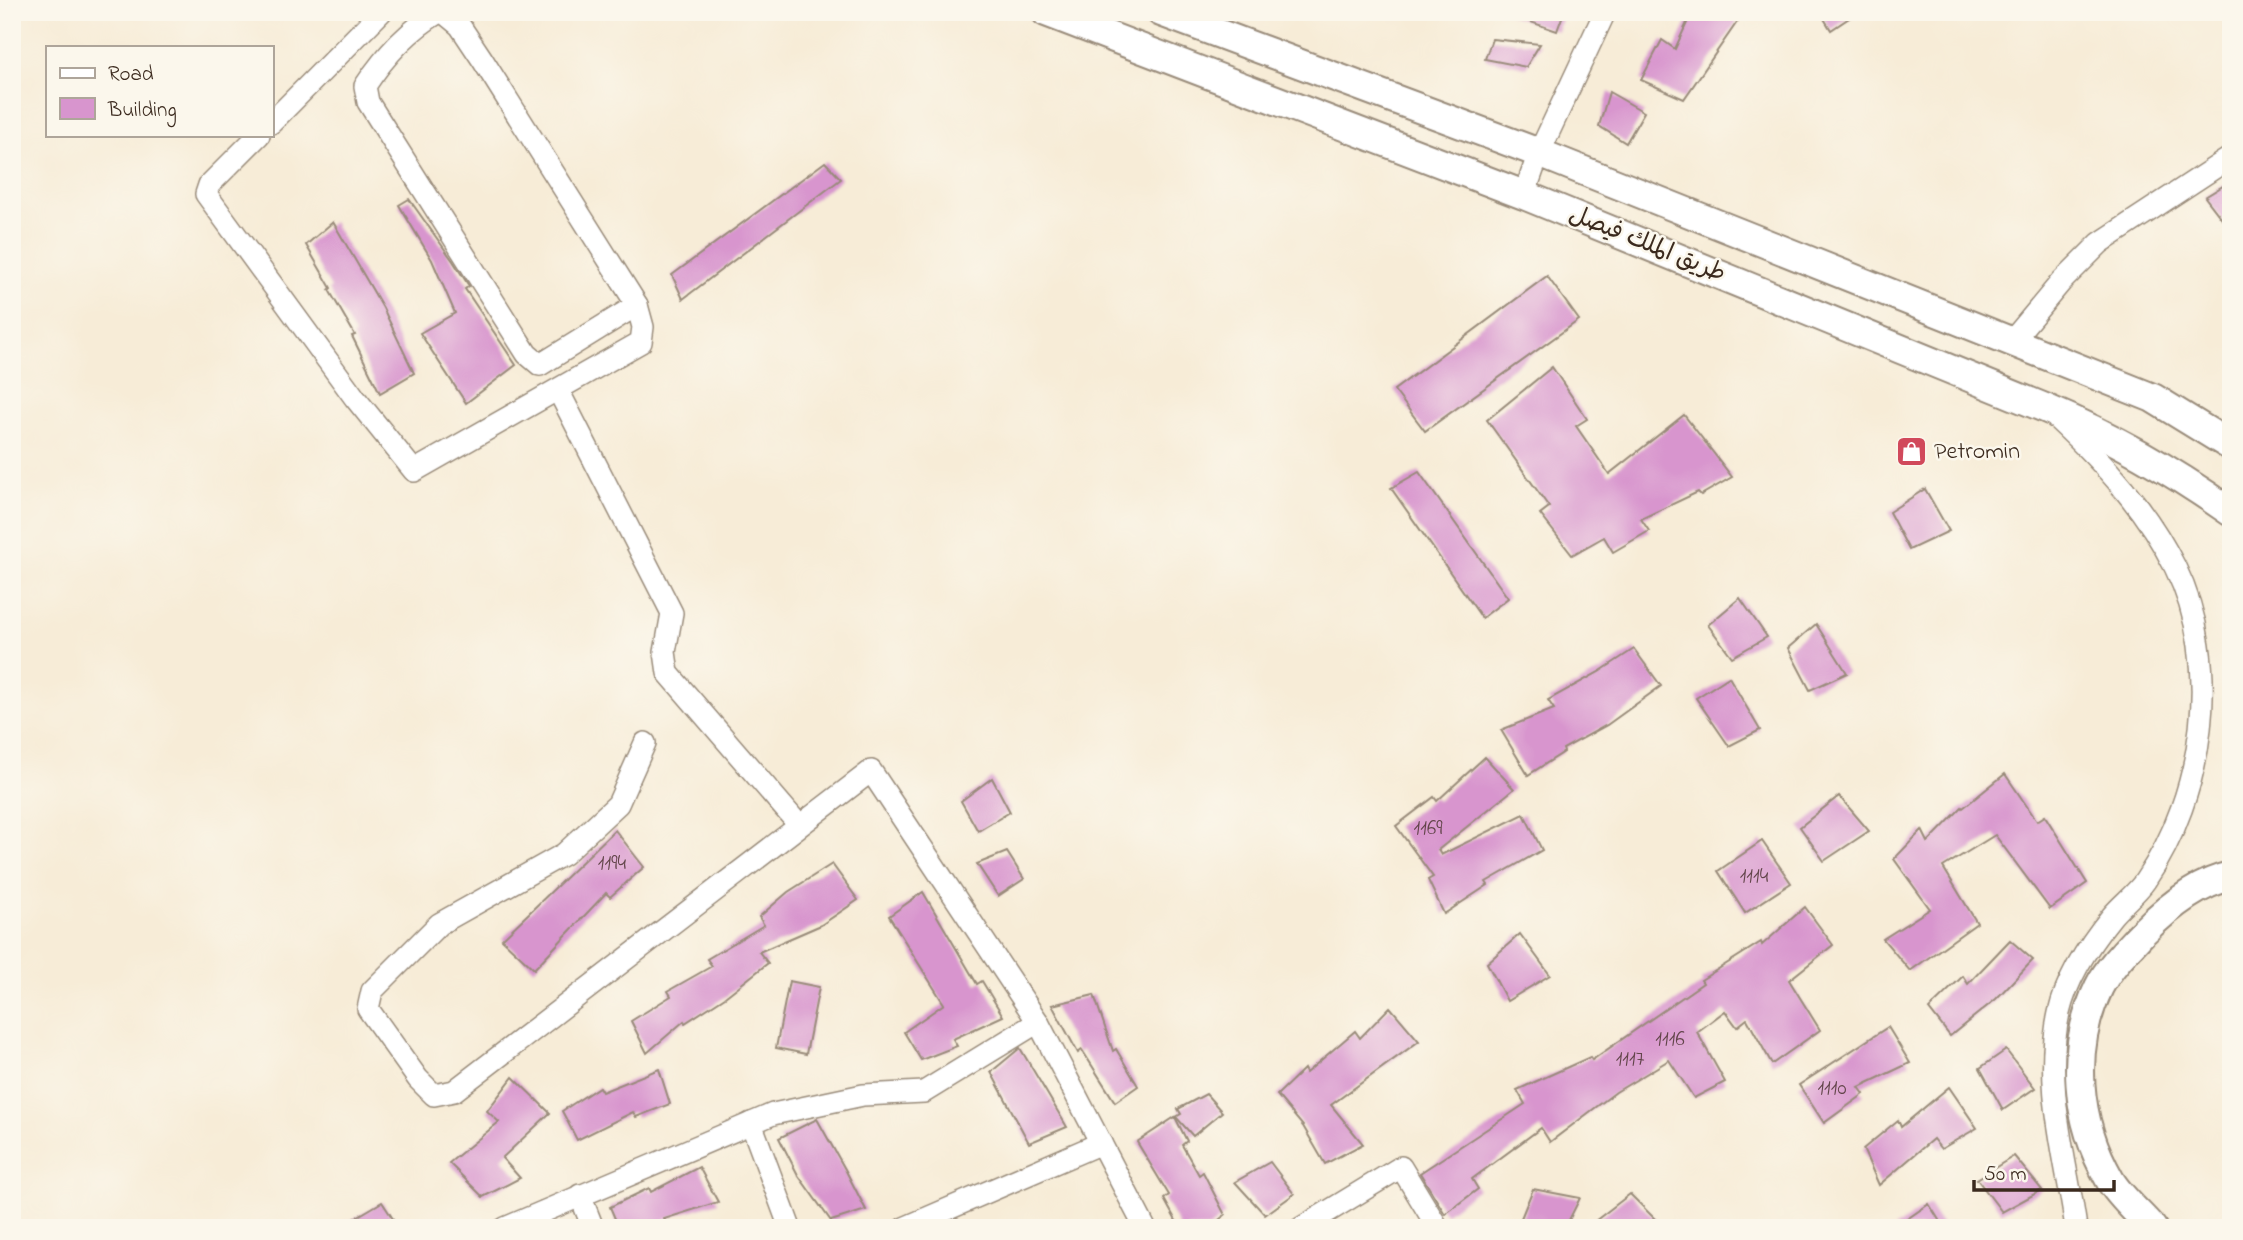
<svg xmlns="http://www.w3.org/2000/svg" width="2243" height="1240" font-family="'Indie Flower','Playpen Sans Arabic',sans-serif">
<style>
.building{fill:#d895ce}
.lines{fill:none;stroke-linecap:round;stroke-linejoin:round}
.minor-casing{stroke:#998b7a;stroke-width:24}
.major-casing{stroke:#998b7a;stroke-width:32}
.minor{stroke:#fff;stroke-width:21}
.major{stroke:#fff;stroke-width:28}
.labels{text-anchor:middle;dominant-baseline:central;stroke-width:5;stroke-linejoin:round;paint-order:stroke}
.number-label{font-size:21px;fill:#62454a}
.street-label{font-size:24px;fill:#3b2a1e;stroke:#fbf7ec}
.poi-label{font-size:24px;fill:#3b2a1e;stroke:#fbf7ec;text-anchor:start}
</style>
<rect width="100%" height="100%" fill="#fbf7ec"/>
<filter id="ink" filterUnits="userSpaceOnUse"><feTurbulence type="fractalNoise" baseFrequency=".0143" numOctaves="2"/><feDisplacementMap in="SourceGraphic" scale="14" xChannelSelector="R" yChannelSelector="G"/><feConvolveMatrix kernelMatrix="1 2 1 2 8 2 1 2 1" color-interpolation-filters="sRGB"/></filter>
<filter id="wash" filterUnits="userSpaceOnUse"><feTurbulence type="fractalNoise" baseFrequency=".00686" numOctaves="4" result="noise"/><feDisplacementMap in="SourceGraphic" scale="28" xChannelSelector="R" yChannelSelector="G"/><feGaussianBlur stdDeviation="1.57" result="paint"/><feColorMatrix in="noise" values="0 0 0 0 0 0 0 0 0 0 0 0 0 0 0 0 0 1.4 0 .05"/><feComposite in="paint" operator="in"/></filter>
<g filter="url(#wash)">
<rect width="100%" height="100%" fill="#f7ecd7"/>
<g id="blocks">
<g class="building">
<path d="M1510,12H1564L1557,31L1510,15Z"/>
<path d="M1692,12H1744L1684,99L1641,80L1662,40L1675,49Z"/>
<path d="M1820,12H1858L1831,30Z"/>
<path d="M1492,39L1540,44L1526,67L1485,59Z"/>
<path d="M1609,92L1644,112L1626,143L1599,126Z"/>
<path d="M825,162L841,179L683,299L672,275Z"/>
<path d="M2231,181V231L2205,197Z"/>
<path d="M409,199L453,261L469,286L465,289L516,365L466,403L420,333L455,313L432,260L399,205Z"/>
<path d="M333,222L383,308L414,373L380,393L352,336L355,335L329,290L331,288L306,245Z"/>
<path d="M1547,276L1579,320L1425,431L1394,390Z"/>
<path d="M1552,367L1587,419L1576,426L1609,474L1684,415L1732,477L1701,495L1698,492L1641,519L1649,531L1613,552L1604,537L1572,555L1540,514L1549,507L1487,420Z"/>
<path d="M1419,472L1508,598L1482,618L1391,488Z"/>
<path d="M1925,489L1949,531L1909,550L1889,512Z"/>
<path d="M1740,598L1767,637L1732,657L1708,625Z"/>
<path d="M1816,624L1847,673L1810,690L1788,648Z"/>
<path d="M1634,649L1661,686L1607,725L1563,749L1564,752L1528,775L1501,730L1554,709L1548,700L1599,672Z"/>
<path d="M1729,677L1760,730L1729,746L1696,698Z"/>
<path d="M1485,757L1514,789L1438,850L1441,855L1524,814L1542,850L1486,882L1488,885L1444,914L1428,880L1433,877L1396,826L1434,797L1437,801Z"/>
<path d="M2005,774L2037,821L2045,816L2087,883L2050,909L1995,835L1943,867L1977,923L1910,971L1883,939L1930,909L1894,859L1922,830L1928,842L1962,807L1963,808Z"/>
<path d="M992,778L1010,812L978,831L961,801Z"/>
<path d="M1839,796L1869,831L1824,861L1800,827Z"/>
<path d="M615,830L644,867L610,897L606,893L534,969L502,939Z"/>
<path d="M1762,841L1791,883L1745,913L1718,871Z"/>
<path d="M1007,852L1024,879L998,896L977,864Z"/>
<path d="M832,864L858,900L821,925L759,952L768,963L725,997L685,1023L684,1021L647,1053L631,1021L671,996L668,991L712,966L707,959L764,925L759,917L788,892Z"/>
<path d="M923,892L977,984L982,981L1003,1016L953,1039L957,1046L921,1060L904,1032L944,1004L889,916Z"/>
<path d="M1805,907L1833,945L1789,980L1820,1030L1772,1064L1747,1019L1737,1027L1725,1011L1697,1032L1725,1082L1694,1098L1669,1060L1616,1092L1550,1142L1541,1128L1472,1179L1478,1189L1445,1214L1420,1173L1525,1104L1517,1090L1590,1057L1592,1060L1703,983L1701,980L1761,942L1762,945Z"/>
<path d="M1520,934L1550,975L1507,1001L1487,963Z"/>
<path d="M2010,940L2033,960L1996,999L1950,1036L1929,1009L1963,976L1968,984Z"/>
<path d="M789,981L819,987L806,1054L776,1048Z"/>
<path d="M1094,995L1113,1051L1116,1049L1138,1086L1115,1102L1082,1050L1078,1053L1052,1005Z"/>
<path d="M1390,1007L1419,1041L1331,1105L1363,1144L1325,1164L1303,1126L1277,1095L1304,1069L1306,1073L1355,1031L1360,1038Z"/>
<path d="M1888,1027L1910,1063L1859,1087L1864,1094L1824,1123L1799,1085Z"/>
<path d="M1020,1048L1067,1127L1029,1143L991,1072Z"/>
<path d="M2006,1050L2035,1088L2003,1110L1980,1068Z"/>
<path d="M659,1069L670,1104L636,1117L633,1112L577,1140L562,1111L599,1087L602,1092Z"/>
<path d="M513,1077L550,1113L502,1158L520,1178L483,1197L449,1163L499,1122L487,1111Z"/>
<path d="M1949,1087L1977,1128L1941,1149L1933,1139L1879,1185L1863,1149L1898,1120L1901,1127Z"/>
<path d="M1206,1094L1222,1112L1193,1136L1176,1117L1181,1114L1178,1109Z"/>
<path d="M1175,1117L1187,1141L1182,1145L1199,1175L1203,1172L1225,1215L1209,1228H1180L1164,1199L1169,1195L1137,1142Z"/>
<path d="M817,1119L846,1171L866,1210L831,1221L798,1175L779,1138Z"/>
<path d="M2014,1156L2042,1190L2002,1212L1977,1179Z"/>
<path d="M1270,1162L1294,1194L1265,1215L1235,1182Z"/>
<path d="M699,1167L718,1202L664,1219L669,1228H619L610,1207L649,1188L651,1192Z"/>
<path d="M1533,1189L1580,1198L1565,1228H1517Z"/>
<path d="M1630,1194L1664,1228H1586Z"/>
<path d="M382,1202L399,1228H338Z"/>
<path d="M1929,1204L1944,1228H1894Z"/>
</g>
</g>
</g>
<g filter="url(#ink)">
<use href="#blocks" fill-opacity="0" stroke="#998b7a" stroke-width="2"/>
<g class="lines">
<defs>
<g id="minor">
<path d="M439,12C409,30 384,57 365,86L368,102L527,354L540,365L637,305"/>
<path d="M271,123L381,12"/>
<path d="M259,135L209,185L206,194L355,398L414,471L641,342L643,327L637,305L482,59L460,26L443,12"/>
<path d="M1524,195L1539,153L1605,12"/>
<path d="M2011,342L2061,282L2100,243L2231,157"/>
<path d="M558,390L672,613L665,652L668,673L799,825"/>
<path d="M2057,419C2104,463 2146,509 2175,567C2223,663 2204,795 2145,881C2136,894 2122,904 2112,916C2090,943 2067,978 2059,1013C2043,1085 2066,1156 2076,1228"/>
<path d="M645,743L618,804L564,854L439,924L372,991L368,1009L418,1079L434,1095L454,1091L871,771L1038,1022L1145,1228"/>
<path d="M751,1123L790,1228"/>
<path d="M580,1195L593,1228"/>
<path d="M505,1228L773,1114L863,1095L924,1092L1038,1022"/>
<path d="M904,1228L1101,1143"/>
<path d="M1301,1228L1401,1167L1438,1228"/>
</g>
<g id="major">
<path d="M1046,12L1524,195L2045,408C2116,438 2168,468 2231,512"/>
<path d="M1161,12L1539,153L2153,398L2231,446"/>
<path d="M2152,1228C2139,1213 2120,1197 2110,1180C2076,1121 2069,1049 2099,987C2109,967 2127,949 2142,933C2166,909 2197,883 2231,876"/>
</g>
</defs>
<use href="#minor" class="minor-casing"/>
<use href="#major" class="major-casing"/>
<use href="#minor" class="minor"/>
<use href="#major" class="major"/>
</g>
</g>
<defs>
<symbol id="shop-square" viewBox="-11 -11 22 22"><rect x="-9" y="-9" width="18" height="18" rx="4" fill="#d1495b" stroke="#fbf7ec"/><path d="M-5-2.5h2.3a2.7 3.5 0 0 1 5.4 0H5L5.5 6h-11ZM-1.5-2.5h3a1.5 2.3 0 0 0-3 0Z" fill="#fff"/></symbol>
</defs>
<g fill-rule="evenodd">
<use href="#shop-square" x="1894" y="434" width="35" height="35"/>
</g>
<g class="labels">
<g class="number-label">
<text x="1428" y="829">1169</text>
<text x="612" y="864">1194</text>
<text x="1754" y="877">1114</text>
<text x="1670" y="1040">1116</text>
<text x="1630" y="1060">1117</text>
<text x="1832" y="1089">1110</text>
</g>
<g class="street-label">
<text transform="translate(1647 245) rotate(22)">طريق الملك فيصل</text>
</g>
<g class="poi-label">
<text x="1934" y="452">Petromin</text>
</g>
</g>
<rect width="2243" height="1240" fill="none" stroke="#fbf7ec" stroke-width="42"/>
<rect x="46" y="46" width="228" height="91" fill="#fbf7ec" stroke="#aea59a" stroke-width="2"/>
<rect x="60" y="68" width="35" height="10" fill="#ffffff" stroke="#aea59a" stroke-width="2"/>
<text x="108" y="80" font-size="21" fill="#3b2a1e">Road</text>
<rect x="60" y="98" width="35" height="21" fill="#d895ce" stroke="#aea59a" stroke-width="2"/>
<text x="108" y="116" font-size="21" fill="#3b2a1e">Building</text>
<path d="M1974 1180v10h140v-10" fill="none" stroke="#3b2a1e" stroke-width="3.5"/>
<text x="1984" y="1180" font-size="21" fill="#3b2a1e" stroke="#fbf7ec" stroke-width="5" paint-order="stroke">50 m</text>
</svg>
